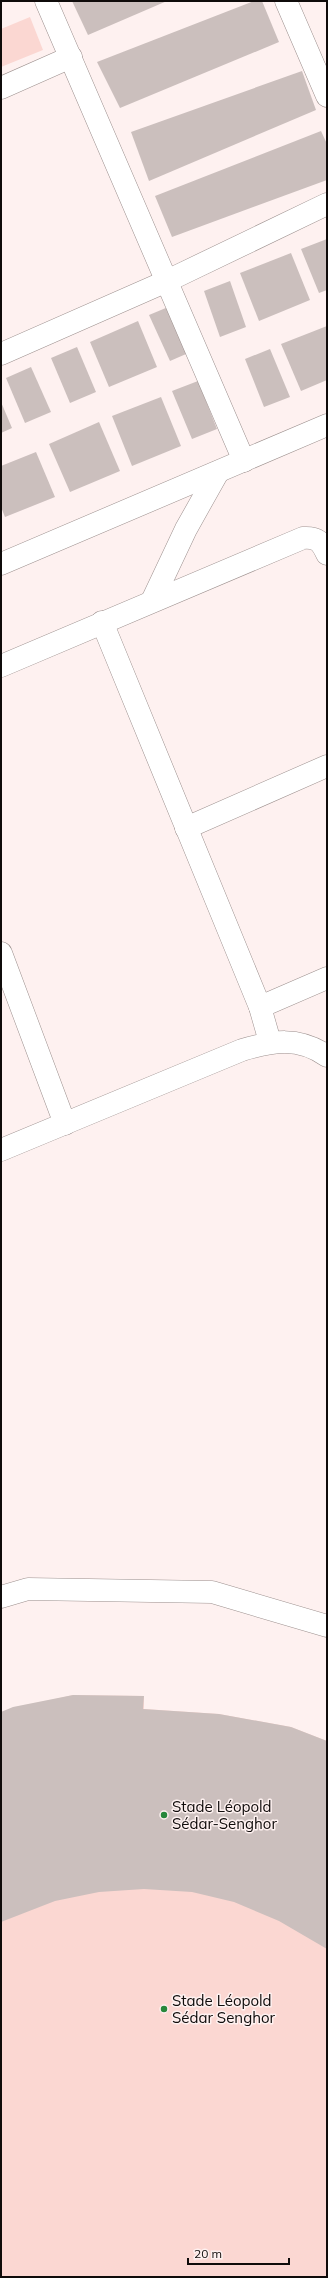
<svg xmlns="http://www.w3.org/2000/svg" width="328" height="2278" font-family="Mulish,sans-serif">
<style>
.green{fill:#fbd7d2}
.building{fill:#cbbfbd}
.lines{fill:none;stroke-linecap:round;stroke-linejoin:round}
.minor-casing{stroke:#9c908e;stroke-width:23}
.minor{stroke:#fff;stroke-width:22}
.poi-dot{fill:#26873b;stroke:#fef1f0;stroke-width:1.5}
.labels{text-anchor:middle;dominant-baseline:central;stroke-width:3;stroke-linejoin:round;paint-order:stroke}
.poi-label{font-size:15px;fill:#0f0b0a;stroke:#fef1f0;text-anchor:start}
</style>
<rect width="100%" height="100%" fill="#fef1f0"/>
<g class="green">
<path d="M30,17L43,50L1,67V29Z"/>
<path d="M73,1695L144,1696V1709L219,1714L291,1727L327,1741V2277H1V1712Z"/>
</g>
<g class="building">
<path d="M72,1H167L88,35Z"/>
<path d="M254,1H262L279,42L120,108L97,62Z"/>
<path d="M302,71L316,110L149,181L131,132Z"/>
<path d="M321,131L327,144V180L172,237L155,196Z"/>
<path d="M327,239V290L319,293L301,249Z"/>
<path d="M291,253L310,300L259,321L240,273Z"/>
<path d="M230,281L246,327L220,337L204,291Z"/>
<path d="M173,305L193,351L170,361L149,315Z"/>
<path d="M138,321L157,367L109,387L90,342Z"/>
<path d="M327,326V380L301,391L281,344Z"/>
<path d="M77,347L96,392L70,403L51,358Z"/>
<path d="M270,349L290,397L264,407L245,359Z"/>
<path d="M31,367L51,412L25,423L6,378Z"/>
<path d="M198,381L217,429L192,439L172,391Z"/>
<path d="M161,397L181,446L132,466L112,416Z"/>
<path d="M1,402L12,428L1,433Z"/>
<path d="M99,422L120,471L70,492L49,444Z"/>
<path d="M36,452L55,497L5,517L1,507V466Z"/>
<path d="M73,1695L144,1696L143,1709L219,1714L291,1727L327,1741V1949L279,1921L234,1902L192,1892L144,1889L99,1892L55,1901L1,1922V1712L13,1707Z"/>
</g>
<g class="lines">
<defs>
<g id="minor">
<path d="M46,1L244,461"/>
<path d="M286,1L327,96"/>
<path d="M1,88L71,57"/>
<path d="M1,354L167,281L327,204"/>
<path d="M1,564L327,425"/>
<path d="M152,601L186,529L218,472"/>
<path d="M102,622L260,1007L270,1042"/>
<path d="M1,666L303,538C317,537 321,541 327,554"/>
<path d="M186,828L327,766"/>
<path d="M1,953L65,1124"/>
<path d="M260,1007L327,978"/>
<path d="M1,1150L242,1050C273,1041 298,1036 327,1056"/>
<path d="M1,1597L28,1589L212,1592L327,1626"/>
</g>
</defs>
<use href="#minor" class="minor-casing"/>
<use href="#minor" class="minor"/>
</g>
<g class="poi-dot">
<circle cx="164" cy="1815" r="4"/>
<circle cx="164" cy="2009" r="4"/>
</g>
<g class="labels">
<g class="poi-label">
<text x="172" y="1806">Stade Léopold<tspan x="172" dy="17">Sédar-Senghor</tspan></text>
<text x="172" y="2000">Stade Léopold<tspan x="172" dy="17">Sédar Senghor</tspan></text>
</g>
</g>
<rect width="328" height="2278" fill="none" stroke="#0f0b0a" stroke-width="4"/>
<path d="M188 2258v6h101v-6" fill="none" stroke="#0f0b0a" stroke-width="2"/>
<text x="194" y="2258" font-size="12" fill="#0f0b0a" stroke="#fef1f0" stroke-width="3" paint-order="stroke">20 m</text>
</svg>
